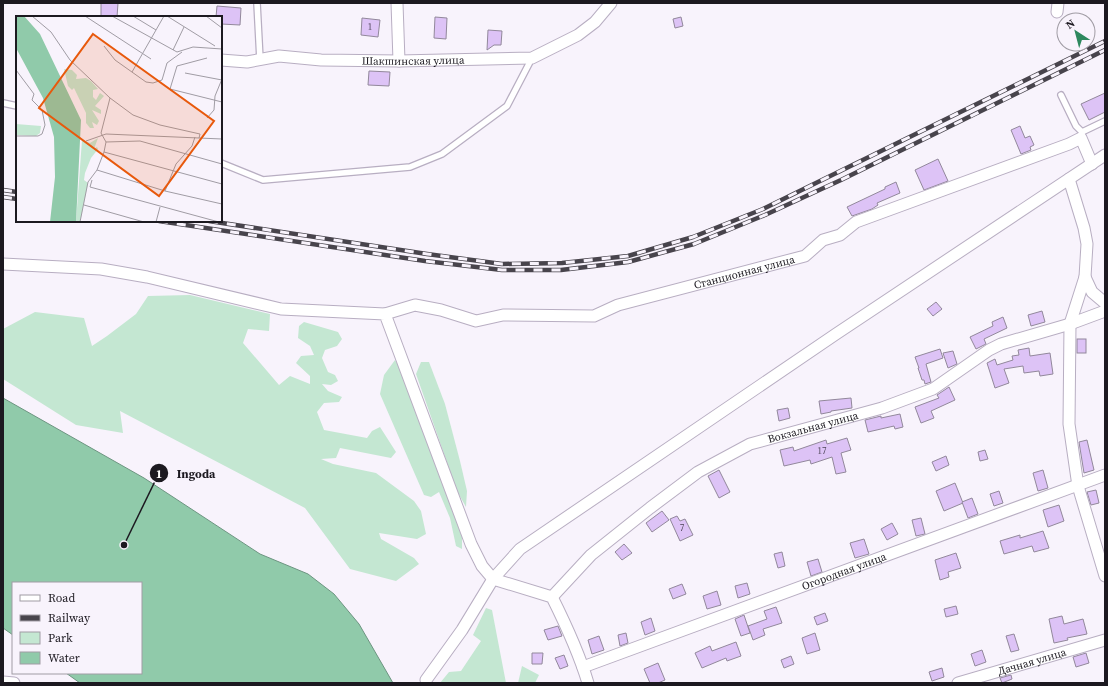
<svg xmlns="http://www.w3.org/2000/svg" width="1108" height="686" font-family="'Source Serif 4',serif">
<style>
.green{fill:#c4e7d2}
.water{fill:#90caaa;stroke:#6d9581}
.building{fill:#ddc3f6;stroke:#92889b}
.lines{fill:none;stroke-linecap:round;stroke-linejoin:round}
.lane-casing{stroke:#b8aec2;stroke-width:8}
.street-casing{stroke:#b8aec2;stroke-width:13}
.lane{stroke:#fff;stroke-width:5.5}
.street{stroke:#fff;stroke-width:11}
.rail-casing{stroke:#48444c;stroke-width:4.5}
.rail{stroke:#f8f3fc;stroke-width:3;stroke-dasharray:9;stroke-linecap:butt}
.labels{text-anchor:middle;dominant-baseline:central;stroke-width:4;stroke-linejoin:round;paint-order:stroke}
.number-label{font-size:9px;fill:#4c4456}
.street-label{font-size:11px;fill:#1c1920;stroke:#f8f3fc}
.inset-road{fill:none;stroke:#a09ca4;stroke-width:1}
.view{fill:#e8590c;fill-opacity:0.15;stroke:#e8590c;stroke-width:2}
.inset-edge{fill:none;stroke:#1c1920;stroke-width:2}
.leader{fill:none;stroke:#1c1920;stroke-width:1.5}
.callout-dot{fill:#1c1920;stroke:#f8f3fc;stroke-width:1.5}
.mark-label{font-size:12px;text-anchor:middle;font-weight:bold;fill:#fff}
.callout-label{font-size:12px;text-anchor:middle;font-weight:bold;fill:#1c1920;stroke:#f8f3fc;stroke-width:4;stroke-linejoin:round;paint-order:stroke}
</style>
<rect width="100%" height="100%" fill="#f8f3fc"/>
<g class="green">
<path d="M190,295L270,314L269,331L248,329L243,343L279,385L290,376L310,384V376L296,363L301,356L314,355L310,346L298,338L299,326L304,322L338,332L342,339L337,346L325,350L322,358L328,372L335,375L338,381L331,385L322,384L328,391L342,397L339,402L324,403L317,412L324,430L367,438L372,431L380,427L396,452L391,458L340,448L336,458L321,459L333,464L376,473L414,501L421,511L426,534L417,539L379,533L381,539L414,558L419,564L396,581L350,569L305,508L120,411L123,433L76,425L3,379V329L35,312L84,318L92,346L107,336L136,314L148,296Z"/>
<path d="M395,360L400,368L462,537V549L456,546L450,518L439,492L431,497L424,495L380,394L384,375Z"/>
<path d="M421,362H429L445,404L460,461L467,491L466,507L457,491L416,374Z"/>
<path d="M486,608L492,610L506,683H440L449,672L461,671L481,641L473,635Z"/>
<path d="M522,666L539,675L535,683H518Z"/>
</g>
<path class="water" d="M3,398L144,478L260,554L308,574L334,594L359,624L393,683H80L66,673H141V583H13V635L3,628Z"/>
<g class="building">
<path d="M101,3H118L117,17L101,16Z"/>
<path d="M217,6L241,8L240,25L221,24V17H216Z"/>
<path d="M435,17L447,18L446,39L434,38Z"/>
<path d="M681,17L683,26L675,28L673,19Z"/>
<path d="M362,18L380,20L378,37L361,35Z"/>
<path d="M488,30L502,31L501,45H494L487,50Z"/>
<path d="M369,71L390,72L389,86L368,85Z"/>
<path d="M1105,93V112L1089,120L1081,104Z"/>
<path d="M1020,126L1025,138L1030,136L1034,145L1030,147L1031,150L1021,154L1011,130Z"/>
<path d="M938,159L948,181L924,190L915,170Z"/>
<path d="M896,182L900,193L877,203L878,205L872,209L852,216L847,207L885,189V187Z"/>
<path d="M936,302L942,309L933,316L927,309Z"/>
<path d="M1042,311L1045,322L1031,326L1028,315Z"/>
<path d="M1003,317L1007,328L984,339L986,344L976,349L970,337L993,326L992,322Z"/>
<rect x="1077" y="339" width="9" height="14"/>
<path d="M1029,348L1030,356L1050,353L1053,374L1040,376L1039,371L1024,373L1023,366L1004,369L1009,383L995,388L987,363L995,359L997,365L1013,360L1012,356L1019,355L1018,350Z"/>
<path d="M940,349L943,358L926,364L931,382L925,384L924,380H922L918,368H919L915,357Z"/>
<path d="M953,351L957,364L948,368L943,353Z"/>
<path d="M949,387L955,400L931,411L934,418L921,423L915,407L939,398L937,395Z"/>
<path d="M851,398L852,408L831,411V412L821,414L819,401Z"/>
<path d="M788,408L790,418L779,421L777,410Z"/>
<path d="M900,414L903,427L895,429L894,426L868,432L865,420L881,416V418Z"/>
<path d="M847,438L851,450L841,453L846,472L836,474L832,457L811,464L810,460L784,466L780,450L793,447L794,451L826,440L827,444Z"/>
<path d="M1087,440L1094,470L1084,473L1079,442Z"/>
<path d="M985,450L988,459L980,461L978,452Z"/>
<path d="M946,456L949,465L936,471L932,462Z"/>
<path d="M719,470L730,492L719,498L708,476Z"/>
<path d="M1043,470L1048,488L1038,491L1033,473Z"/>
<path d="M955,483L963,503L944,511L936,491Z"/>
<path d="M1096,490L1099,503L1091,505L1087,492Z"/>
<path d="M999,491L1003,503L994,506L990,494Z"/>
<path d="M972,498L978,514L968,518L962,502Z"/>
<path d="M1059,505L1064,521L1048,527L1043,510Z"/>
<path d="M662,511L669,520L652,532L646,523Z"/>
<path d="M677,516L680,521L685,519L693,535L680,541L670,519Z"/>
<path d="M921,518L925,534L916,536L912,520Z"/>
<path d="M892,523L898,534L887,540L881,529Z"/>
<path d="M1043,531L1049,548L1034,552L1032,546L1004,554L1000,541L1020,535V538Z"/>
<path d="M864,539L869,554L855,558L850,543Z"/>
<path d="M624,544L632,553L622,560L615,552Z"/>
<path d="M782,552L785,566L778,568L774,554Z"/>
<path d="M956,553L961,568L948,572L949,577L940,580L935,560Z"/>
<path d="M818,559L822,572L811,576L807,562Z"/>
<path d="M747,583L750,594L738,598L735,586Z"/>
<path d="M682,584L686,594L673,599L669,589Z"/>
<path d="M717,591L721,605L707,609L703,596Z"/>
<path d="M956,606L958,614L946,617L944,609Z"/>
<path d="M776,607L782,623L763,629L765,635L753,640L748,626L767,619L764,611Z"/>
<path d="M825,613L828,621L817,625L814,617Z"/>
<path d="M744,615L750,633L741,636L735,619Z"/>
<path d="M1062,616L1064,624L1083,619L1087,634L1067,638L1068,640L1054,643L1049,619Z"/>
<path d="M651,618L655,631L645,635L641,622Z"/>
<path d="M558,626L562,636L548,640L544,630Z"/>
<path d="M626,633L628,643L620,646L618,635Z"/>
<path d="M815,633L820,650L807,654L802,638Z"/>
<path d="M1014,634L1019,650L1011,652L1006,636Z"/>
<path d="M599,636L604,650L592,654L588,640Z"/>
<path d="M736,642L741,656L727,661L726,658L702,668L695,653L710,646L712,651Z"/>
<path d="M982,650L986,662L975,666L971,654Z"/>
<path d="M532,653H543L542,664H532Z"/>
<path d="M1086,653L1089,663L1076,667L1073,657Z"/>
<path d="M564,655L568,666L560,669L555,658Z"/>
<path d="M791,656L794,664L784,668L781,660Z"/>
<path d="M658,663L665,680L658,683H650L644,669Z"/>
<path d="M942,668L944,677L932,681L929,672Z"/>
<path d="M1011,675L1012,679L1002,683L1000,678Z"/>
</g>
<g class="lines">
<defs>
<g id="lane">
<path d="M257,3L260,60"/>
<path d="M1061,95L1076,126L1082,132L1081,138"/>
<path d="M3,103L17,106"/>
<path d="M1082,132L1105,121"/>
<path d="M221,163L263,180L410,167L442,154L507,106L532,58"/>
</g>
<g id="street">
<path d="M397,3L399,61"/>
<path d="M1057,12L1058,3"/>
<path id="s1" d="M221,60L247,62L279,56L321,60L399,61L532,58L578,35L595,22L611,3"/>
<path d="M1069,179L1084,228L1087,244L1085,277L1070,324L1069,424L1078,486L1105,576"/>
<path d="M3,264L101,269L147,277L281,309L385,314L471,544L482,566L493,579L552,597C566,625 579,653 588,683"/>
<path d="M1085,277L1092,292L1105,303"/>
<path id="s2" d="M385,314L415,305L441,310L476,321L503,315L594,316L618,305L805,256L823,240L840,235L856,222L1069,144L1081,138L1092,164"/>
<path id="s3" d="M552,597L591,555L650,508L698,472L750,444L882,408L933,389L989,350L1001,344L1070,324L1105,311"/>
<path id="s4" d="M583,667L1105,475"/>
<path d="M426,680L462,630L493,579L520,549L836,334L1105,155"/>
<path d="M3,682L14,683"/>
<path id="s5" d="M958,683L1105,640"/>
</g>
</defs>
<use href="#lane" class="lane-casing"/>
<use href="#street" class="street-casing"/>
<use href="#lane" class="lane"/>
<use href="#street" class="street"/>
<defs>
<g id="rail">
<path d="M3,190L17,192"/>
<path d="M3,197L17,199"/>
<path d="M159,221L425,261L502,270H561L628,262L694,244L765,215L841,180L1105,50"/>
<path d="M209,221L427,254L502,264L562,263L628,256L693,237L763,209L1105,41"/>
</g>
</defs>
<use href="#rail" class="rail-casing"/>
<use href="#rail" class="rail"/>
</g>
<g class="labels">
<g class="number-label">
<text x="370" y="27">1</text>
<text x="822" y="451">17</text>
<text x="682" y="528">7</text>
</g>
<g class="street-label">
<text stroke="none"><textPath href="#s1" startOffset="193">Шакшинская улица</textPath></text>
<text stroke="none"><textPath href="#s2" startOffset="370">Станционная улица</textPath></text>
<text stroke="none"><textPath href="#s3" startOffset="317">Вокзальная улица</textPath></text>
<text stroke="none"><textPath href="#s4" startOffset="278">Огородная улица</textPath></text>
<text stroke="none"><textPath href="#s5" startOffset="77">Дачная улица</textPath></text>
</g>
</g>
<g transform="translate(16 16)">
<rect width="206" height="206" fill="#f8f3fc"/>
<path d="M48,53L56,54L61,59L60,63L70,62L75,65L82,73L77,74V81L80,84L84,77L88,80L79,90L85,94V98L76,94L83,105L81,109L76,106L78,112H74L70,107V97L58,72L56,74L52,70ZM0,108L25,110L24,117L20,120L0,119ZM82,122L78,133L81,131L82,133L75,142L69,157L68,164L72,167L64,206H60L66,124L74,127Z" fill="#c4e7d2"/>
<path d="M0,0H8L24,18L65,104L60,206H34L39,161L38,121L27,82L0,32Z" fill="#90caaa"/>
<path class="inset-road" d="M16,0L35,16L54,44L94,82L85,117L90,126L88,136L81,154L72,166L64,206M69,0L135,43M96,0L161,36L177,31L206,33M117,0L140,14M151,0L199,30M190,0L206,12M88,30L99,44L130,66L137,67L146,64L151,47L166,36M157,34L168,11M191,42L161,50L154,73L206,86M0,54L18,78L16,84L26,94L29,109L26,118L22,120H0M116,56L148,0M169,57L206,64M94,82L117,99L144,109L184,118L183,122M191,102L198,94L199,80L206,63M70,125L90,118L206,123M90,126L124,125L206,148M88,136L206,168M81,154L149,175L206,188M76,164L74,171L203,206M149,175L160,148L176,130L179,121M68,189L128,206M140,206L144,191"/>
<path class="view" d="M77,18L198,105L143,180L23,92Z"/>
<rect width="206" height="206" class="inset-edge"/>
</g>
<path class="leader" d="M124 545L159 473"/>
<g class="callout-dot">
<circle cx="124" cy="545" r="4"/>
<circle cx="159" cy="473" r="10"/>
</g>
<g class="mark-label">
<text x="159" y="478">1</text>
</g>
<g class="callout-label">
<text x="196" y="478">Ingoda</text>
</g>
<rect width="1108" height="686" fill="none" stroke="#1c1920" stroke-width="8"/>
<rect x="12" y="582" width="130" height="92" fill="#f8f3fc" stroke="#a09ca4"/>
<rect x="20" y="595" width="20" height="6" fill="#ffffff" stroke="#a09ca4"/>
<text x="48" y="602" font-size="12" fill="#1c1920">Road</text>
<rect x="20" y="615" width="20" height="6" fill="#48444c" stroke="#a09ca4"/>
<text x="48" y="622" font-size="12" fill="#1c1920">Railway</text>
<rect x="20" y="632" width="20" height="12" fill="#c4e7d2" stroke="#a09ca4"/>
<text x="48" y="642" font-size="12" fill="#1c1920">Park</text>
<rect x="20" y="652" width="20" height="12" fill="#90caaa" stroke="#a09ca4"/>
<text x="48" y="662" font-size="12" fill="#1c1920">Water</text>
<g transform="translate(1076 32) rotate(324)"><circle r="19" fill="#f8f3fc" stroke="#a09ca4"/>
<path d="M0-3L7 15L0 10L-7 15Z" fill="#2d885e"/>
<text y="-6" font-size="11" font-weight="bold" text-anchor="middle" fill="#1c1920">N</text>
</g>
</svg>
